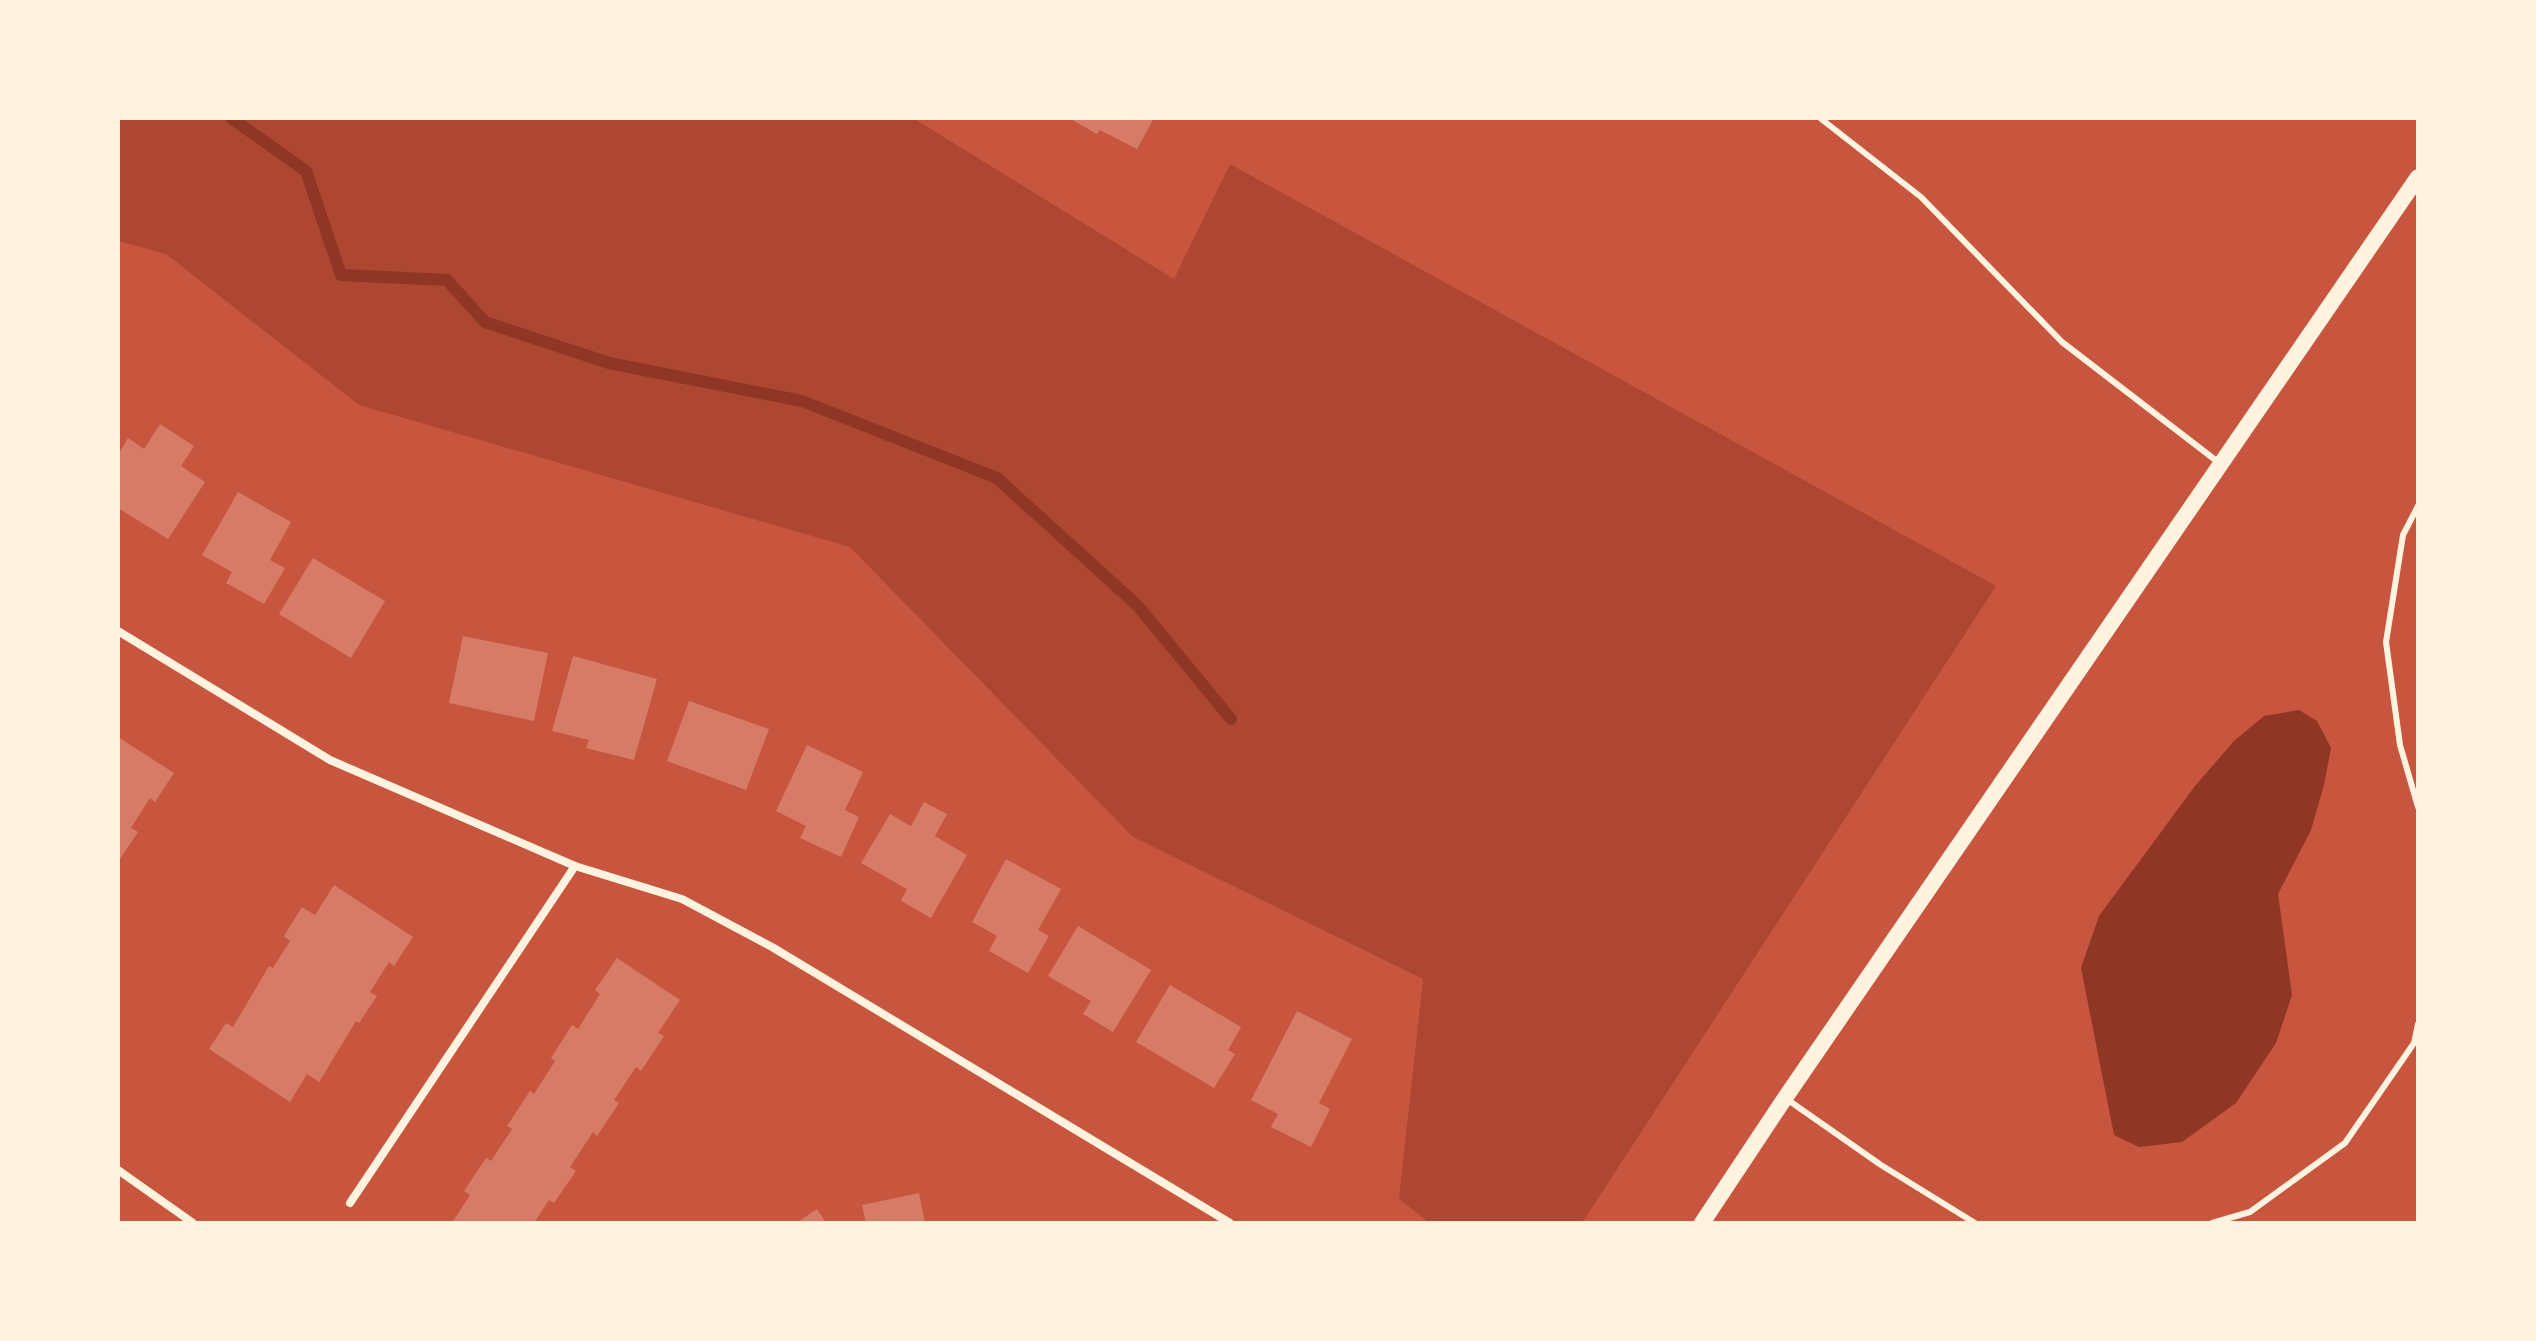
<svg xmlns="http://www.w3.org/2000/svg" width="2536" height="1341" font-family="'Fira Sans Condensed',sans-serif">
<style>
.green{fill:#ae4732}
.water{fill:#8f3625}
.lines{fill:none;stroke-linecap:round;stroke-linejoin:round}
.stream{stroke:#8f3625;stroke-width:12}
.building{fill:#d67c66}
.service{stroke:#fff3e0;stroke-width:6}
.minor{stroke:#fff3e0;stroke-width:8}
.secondary{stroke:#fff3e0;stroke-width:16}
</style>
<rect width="100%" height="100%" fill="#c8553d"/>
<path class="green" d="M118,118H913L1174,279L1230,164L1996,586L1582,1223H1430L1399,1199L1423,979L1133,837L850,547L359,405L166,254L118,241Z"/>
<path class="water" d="M2299,710L2317,721L2331,748L2324,785L2311,830L2278,894L2292,995L2276,1043L2236,1103L2182,1142L2139,1147L2114,1135L2081,968L2099,916L2195,786L2234,741L2264,716Z"/>
<g class="lines">
<path class="stream" d="M231,118L306,171L341,275L447,280L485,322L609,363L802,401L997,478L1138,606L1231,719"/>
</g>
<g class="building">
<path d="M1069,118H1154L1137,149L1100,130L1097,134Z"/>
<path d="M160,424L194,446L181,466L205,482L168,539L118,508V455L128,438L144,449Z"/>
<path d="M238,492L291,522L270,560L285,568L264,604L226,583L232,572L202,555Z"/>
<path d="M313,558L385,601L351,658L279,614Z"/>
<path d="M463,636L548,653L534,721L449,703Z"/>
<path d="M573,656L657,679L634,760L586,748L589,740L552,731Z"/>
<path d="M689,701L769,729L746,790L667,761Z"/>
<path d="M118,737L174,773L155,802L150,798L131,828L138,832L120,859L118,858Z"/>
<path d="M807,745L863,772L845,810L859,817L841,857L800,838L806,826L776,811Z"/>
<path d="M924,802L947,814L935,836L967,855L931,918L901,901L907,889L861,863L890,814L911,826Z"/>
<path d="M1006,859L1061,889L1038,930L1049,936L1028,973L989,951L997,936L972,922Z"/>
<path d="M334,885L413,937L394,966L389,962L370,992L377,996L359,1023L356,1021L319,1082L307,1074L290,1102L209,1049L226,1023L233,1027L269,966L273,968L290,941L284,936L302,907L315,915Z"/>
<path d="M1078,926L1151,970L1113,1032L1083,1014L1091,1001L1048,976Z"/>
<path d="M617,958L680,1000L658,1033L664,1036L641,1071L636,1067L614,1100L619,1103L597,1136L593,1132L570,1167L576,1171L554,1203L549,1200L534,1223H452L470,1195L464,1191L486,1158L491,1161L512,1129L507,1126L530,1091L534,1094L555,1061L551,1058L572,1025L578,1029L600,994L595,990Z"/>
<path d="M1170,985L1241,1027L1228,1050L1235,1054L1214,1088L1136,1042Z"/>
<path d="M1297,1011L1352,1039L1319,1103L1330,1109L1311,1147L1271,1127L1278,1114L1251,1100Z"/>
<path d="M919,1193L925,1223H866L862,1205Z"/>
<path d="M817,1209L826,1223H796Z"/>
</g>
<g class="lines">
<g class="service">
<path d="M1820,118L1921,197L2062,342L2218,462"/>
<path d="M2418,506L2403,535L2386,642L2400,745L2418,807"/>
<path d="M1788,1100L1881,1165L1975,1223"/>
<path d="M2212,1223L2250,1212L2345,1143L2414,1043L2418,1024"/>
</g>
<g class="minor">
<path d="M118,631L330,760L575,866L682,899L772,947L1230,1223"/>
<path d="M118,1170L193,1223"/>
<path d="M350,1203L575,866"/>
</g>
<path class="secondary" d="M1702,1223L1785,1098L2418,177"/>
</g>
<rect width="2536" height="1341" fill="none" stroke="#fff3e0" stroke-width="240"/>
</svg>
